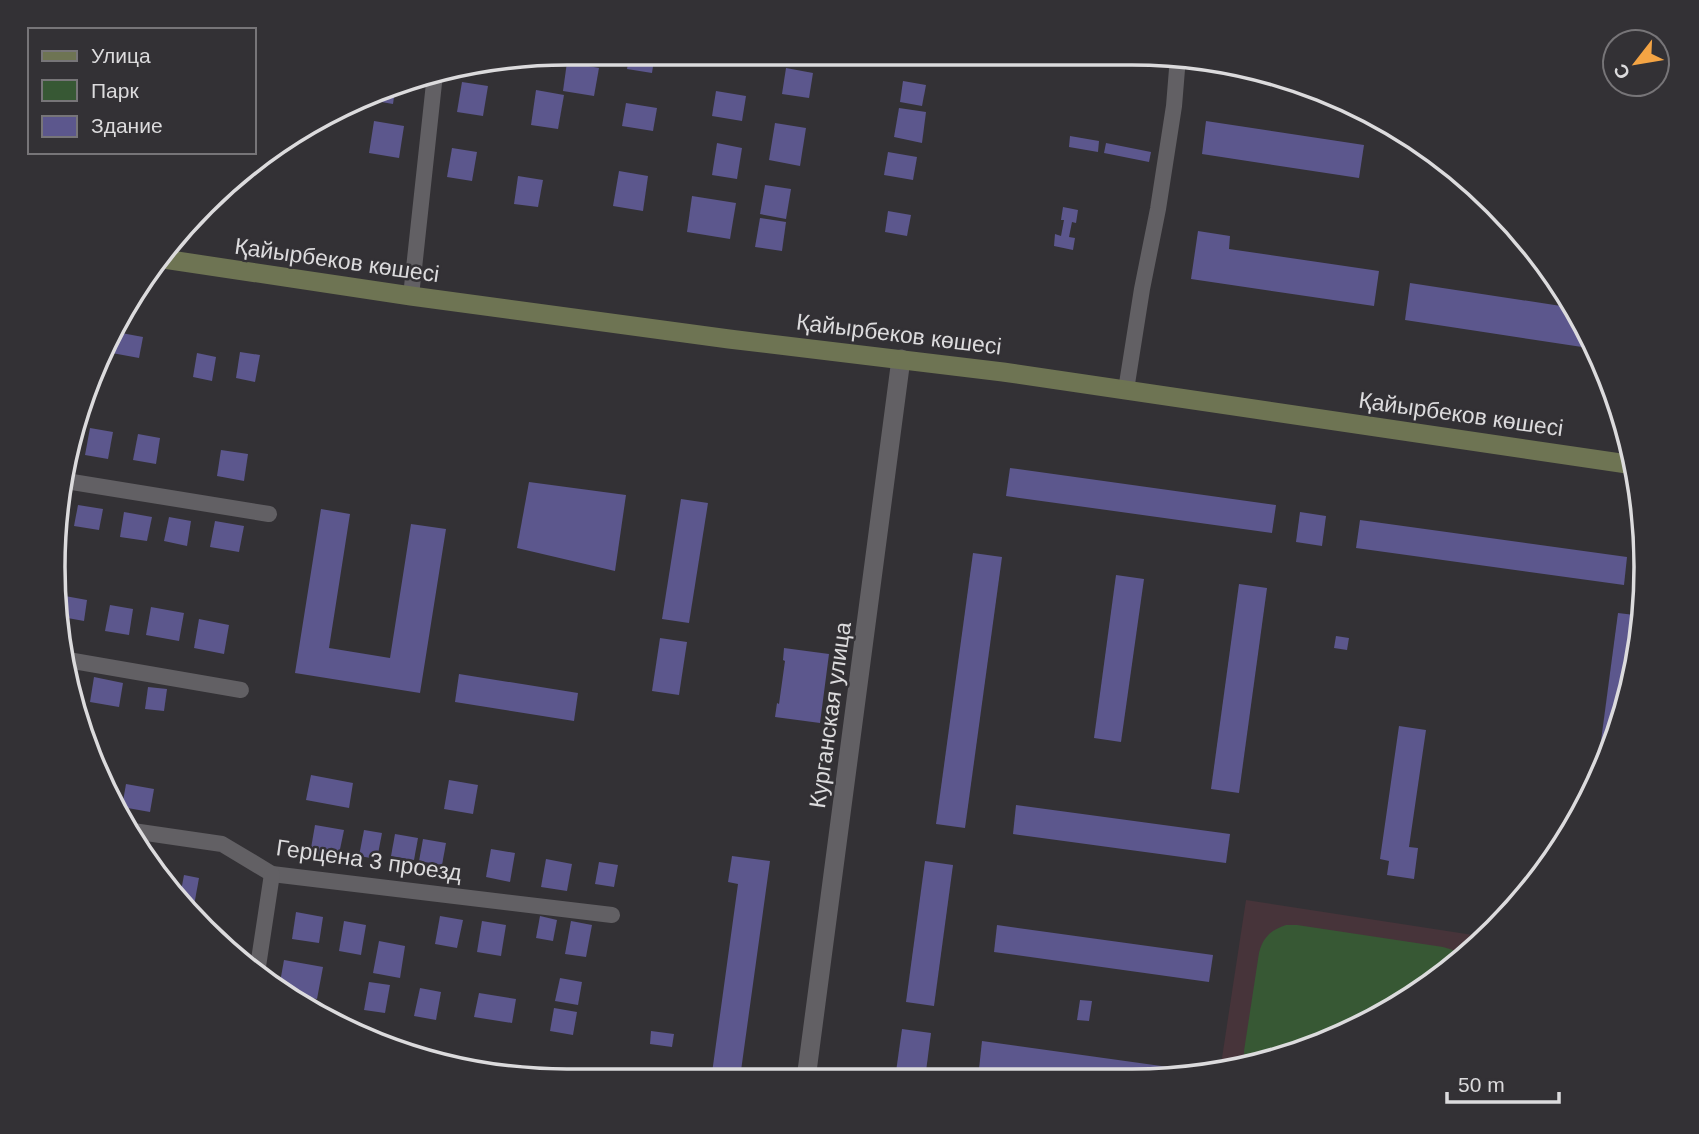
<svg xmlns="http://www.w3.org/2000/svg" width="1699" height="1134" font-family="Helvetica,sans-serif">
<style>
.education{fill:#47343a}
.green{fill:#375834}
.building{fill:#5c578d}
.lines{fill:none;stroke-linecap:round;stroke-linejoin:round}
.minor{stroke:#626064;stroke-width:16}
.tertiary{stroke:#626064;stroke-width:19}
.secondary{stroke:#6e7453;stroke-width:19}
.labels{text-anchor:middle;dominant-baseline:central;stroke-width:5;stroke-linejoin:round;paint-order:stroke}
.street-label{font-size:23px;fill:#dcdbdd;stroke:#333135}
.rim{fill:none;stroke:#dcdbdd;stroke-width:3.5}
</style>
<rect width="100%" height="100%" fill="#333135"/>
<path class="education" d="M1246,900L1486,937L1445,975L1359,1029L1265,1064L1220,1071Z"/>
<path class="green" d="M1286,925H1297L1443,947L1453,950L1463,959L1445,975L1359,1029L1265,1064L1245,1067L1244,1051L1259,953C1263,937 1271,930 1286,925Z"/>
<g class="building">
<path d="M630,53H655L652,73L627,69Z"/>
<path d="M567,62L599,68L594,96L563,91Z"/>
<path d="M786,68L813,73L809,98L782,94Z"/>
<path d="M903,81L926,85L922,106L900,102Z"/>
<path d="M462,82L488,86L483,116L457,112Z"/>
<path d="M396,83L393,104L370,100L371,95Z"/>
<path d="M536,90L564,95L558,129L531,125Z"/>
<path d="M716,91L746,96L742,121L712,116Z"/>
<path d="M626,103L657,108L653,131L622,126Z"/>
<path d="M899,108L926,112L922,143L894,137Z"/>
<path d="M374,121L404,126L399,158L369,153Z"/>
<path d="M1206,121L1364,145L1359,178L1202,154Z"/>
<path d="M775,123L806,128L800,166L769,160Z"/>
<path d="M1070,136L1099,141L1098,152L1069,147Z"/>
<path d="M717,143L742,148L737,179L712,175Z"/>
<path d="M1106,143L1151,152L1149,162L1104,153Z"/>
<path d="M452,148L477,152L472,181L447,177Z"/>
<path d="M888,152L917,157L913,180L884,175Z"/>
<path d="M619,171L648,176L643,211L613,206Z"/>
<path d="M518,176L543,180L538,207L514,204Z"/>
<path d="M765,185L791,189L786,219L760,214Z"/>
<path d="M692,196L736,203L730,239L687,232Z"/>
<path d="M1063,207L1078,210L1076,223L1072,222L1069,237L1075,238L1073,250L1054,246L1055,234L1061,236L1064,220H1061Z"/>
<path d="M888,211L911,215L907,236L885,232Z"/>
<path d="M760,218L786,222L782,251L755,247Z"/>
<path d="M1198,231L1230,236L1229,249L1379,271L1374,306L1191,279Z"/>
<path d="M1410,283L1561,306L1563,296L1567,297L1585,326L1582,347L1405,320Z"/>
<path d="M116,332L143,337L139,358L112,353Z"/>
<path d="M240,352L260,355L255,382L236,378Z"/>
<path d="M197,353L216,357L212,381L193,377Z"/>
<path d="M90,428L113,432L108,459L85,455Z"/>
<path d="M138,434L160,438L156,464L133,460Z"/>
<path d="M221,450L248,454L244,481L217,476Z"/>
<path d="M1010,468L1276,505L1272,533L1006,496Z"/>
<path d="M529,482L626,495L615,571L517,548Z"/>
<path d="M681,499L708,503L689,623L662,619Z"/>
<path d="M61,503L68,504L64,526L56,525Z"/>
<path d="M78,505L103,509L99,530L74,526Z"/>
<path d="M321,509L350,514L329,648L390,658L411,524L446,529L420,693L295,673Z"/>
<path d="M124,512L152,517L147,541L120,537Z"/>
<path d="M1300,512L1326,516L1322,546L1296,542Z"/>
<path d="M169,517L191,521L187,546L164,541Z"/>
<path d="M1360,520L1627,557L1624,585L1356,548Z"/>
<path d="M215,521L244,526L239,552L210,547Z"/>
<path d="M973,553L1002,557L965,828L936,824Z"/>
<path d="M1116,575L1144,579L1121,742L1094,738Z"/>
<path d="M1239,584L1267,588L1239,793L1211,789Z"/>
<path d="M65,596L87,600L84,621L62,617Z"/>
<path d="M110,605L133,609L129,635L105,631Z"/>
<path d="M151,607L184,613L179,641L146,635Z"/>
<path d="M1618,613L1643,616L1642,635L1619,733L1595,786Z"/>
<path d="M199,619L229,625L224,654L194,648Z"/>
<path d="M1336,636L1349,638L1347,650L1334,648Z"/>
<path d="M660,638L687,642L679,695L652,691Z"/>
<path d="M784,648L829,654L820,723L775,717L777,703L779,704L785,661L783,660Z"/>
<path d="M64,672L74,673L71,690Z"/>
<path d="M459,674L578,693L574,721L455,702Z"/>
<path d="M94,677L123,683L119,707L90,702Z"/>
<path d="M148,687L167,689L164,711L145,709Z"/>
<path d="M1399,726L1426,730L1409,847L1418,848L1414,879L1387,875L1389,861L1380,859Z"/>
<path d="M311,775L353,783L349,808L306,800Z"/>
<path d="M449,780L478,785L473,814L444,809Z"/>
<path d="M126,784L154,789L150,812L122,807Z"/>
<path d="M1016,805L1230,834L1226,863L1013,834Z"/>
<path d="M315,825L344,830L338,859L310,854Z"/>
<path d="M364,830L382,833L377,859L359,856Z"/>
<path d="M395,834L418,838L414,860L391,856Z"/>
<path d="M423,839L446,843L442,865L419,861Z"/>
<path d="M491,849L515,853L510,882L486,877Z"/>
<path d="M732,856L770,861L740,1078H698L699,1071L712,1073L738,884L728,882Z"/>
<path d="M546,859L572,864L567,891L541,887Z"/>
<path d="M925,861L953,865L934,1006L906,1002Z"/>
<path d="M599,862L618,865L614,887L595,884Z"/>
<path d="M184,875L199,878L193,911L180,896Z"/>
<path d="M296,912L323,917L319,943L292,939Z"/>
<path d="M440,916L463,920L457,948L435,944Z"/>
<path d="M540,916L557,920L553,941L536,938Z"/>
<path d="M344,921L366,925L361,955L339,951Z"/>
<path d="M482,921L506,925L501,956L477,952Z"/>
<path d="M571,921L592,925L586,957L565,954Z"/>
<path d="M997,925L1213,955L1209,982L994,952Z"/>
<path d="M379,941L405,946L400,978L373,973Z"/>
<path d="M284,960L323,967L317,999L288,994L279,988Z"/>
<path d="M560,978L582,982L578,1005L555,1001Z"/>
<path d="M369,982L390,985L385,1013L364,1010Z"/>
<path d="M420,988L441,992L436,1020L414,1016Z"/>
<path d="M479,993L516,999L512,1023L474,1017Z"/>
<path d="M1080,1000L1092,1001L1089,1021L1077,1020Z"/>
<path d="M554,1008L577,1012L573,1035L550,1031Z"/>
<path d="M902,1029L931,1033L925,1079H895Z"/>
<path d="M651,1031L674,1034L672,1047L650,1044Z"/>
<path d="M360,1033L392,1039L391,1044L359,1035Z"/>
<path d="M982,1041L1197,1071L1196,1075L1165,1080H1059L979,1069Z"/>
</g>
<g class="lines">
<g class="minor">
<path d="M411,296L435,74"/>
<path d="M1126,390L1142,289L1158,209L1174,106L1178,57"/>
<path d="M66,481L269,514"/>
<path d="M62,659L241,690"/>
<path d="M126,830L222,844L272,874L612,915"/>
<path d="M257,973L272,874"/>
</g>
<path class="tertiary" d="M806,1079L901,359"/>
<path class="secondary" d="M157,258L411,296L729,339L1003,372L1634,465"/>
</g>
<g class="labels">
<g class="street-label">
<text transform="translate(337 260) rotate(8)">Қайырбеков көшесі</text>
<text transform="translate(899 334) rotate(7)">Қайырбеков көшесі</text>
<text transform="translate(1461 414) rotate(8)">Қайырбеков көшесі</text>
<text transform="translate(830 715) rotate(-82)">Курганская улица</text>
<text transform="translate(369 860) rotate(8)">Герцена 3 проезд</text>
</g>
</g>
<path d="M0 0H1699V1134H0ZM567 65H1132A502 502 0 0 1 1634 567V567A502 502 0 0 1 1132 1069H567A502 502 0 0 1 65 567V567A502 502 0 0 1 567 65Z" fill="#333135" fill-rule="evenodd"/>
<path class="rim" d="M567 65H1132A502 502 0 0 1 1634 567V567A502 502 0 0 1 1132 1069H567A502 502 0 0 1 65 567V567A502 502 0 0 1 567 65Z"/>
<rect x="28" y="28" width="228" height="126" fill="#333135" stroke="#777578" stroke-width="2"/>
<rect x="42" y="51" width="35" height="10" fill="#6e7453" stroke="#777578" stroke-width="2"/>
<text x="91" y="63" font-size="21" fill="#dcdbdd">Улица</text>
<rect x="42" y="80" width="35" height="21" fill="#375834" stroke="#777578" stroke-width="2"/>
<text x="91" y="98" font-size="21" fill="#dcdbdd">Парк</text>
<rect x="42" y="116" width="35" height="21" fill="#5c578d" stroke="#777578" stroke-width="2"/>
<text x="91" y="133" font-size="21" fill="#dcdbdd">Здание</text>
<g transform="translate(1636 63) rotate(239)"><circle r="33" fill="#333135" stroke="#777578" stroke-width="2"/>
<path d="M0-5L12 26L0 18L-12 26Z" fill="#f4a444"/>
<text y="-10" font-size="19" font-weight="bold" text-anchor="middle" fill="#dcdbdd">С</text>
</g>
<path d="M1447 1092v10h112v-10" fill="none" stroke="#dcdbdd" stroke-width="3.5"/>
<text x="1458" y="1092" font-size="21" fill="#dcdbdd" stroke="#333135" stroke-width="5" paint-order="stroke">50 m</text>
</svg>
